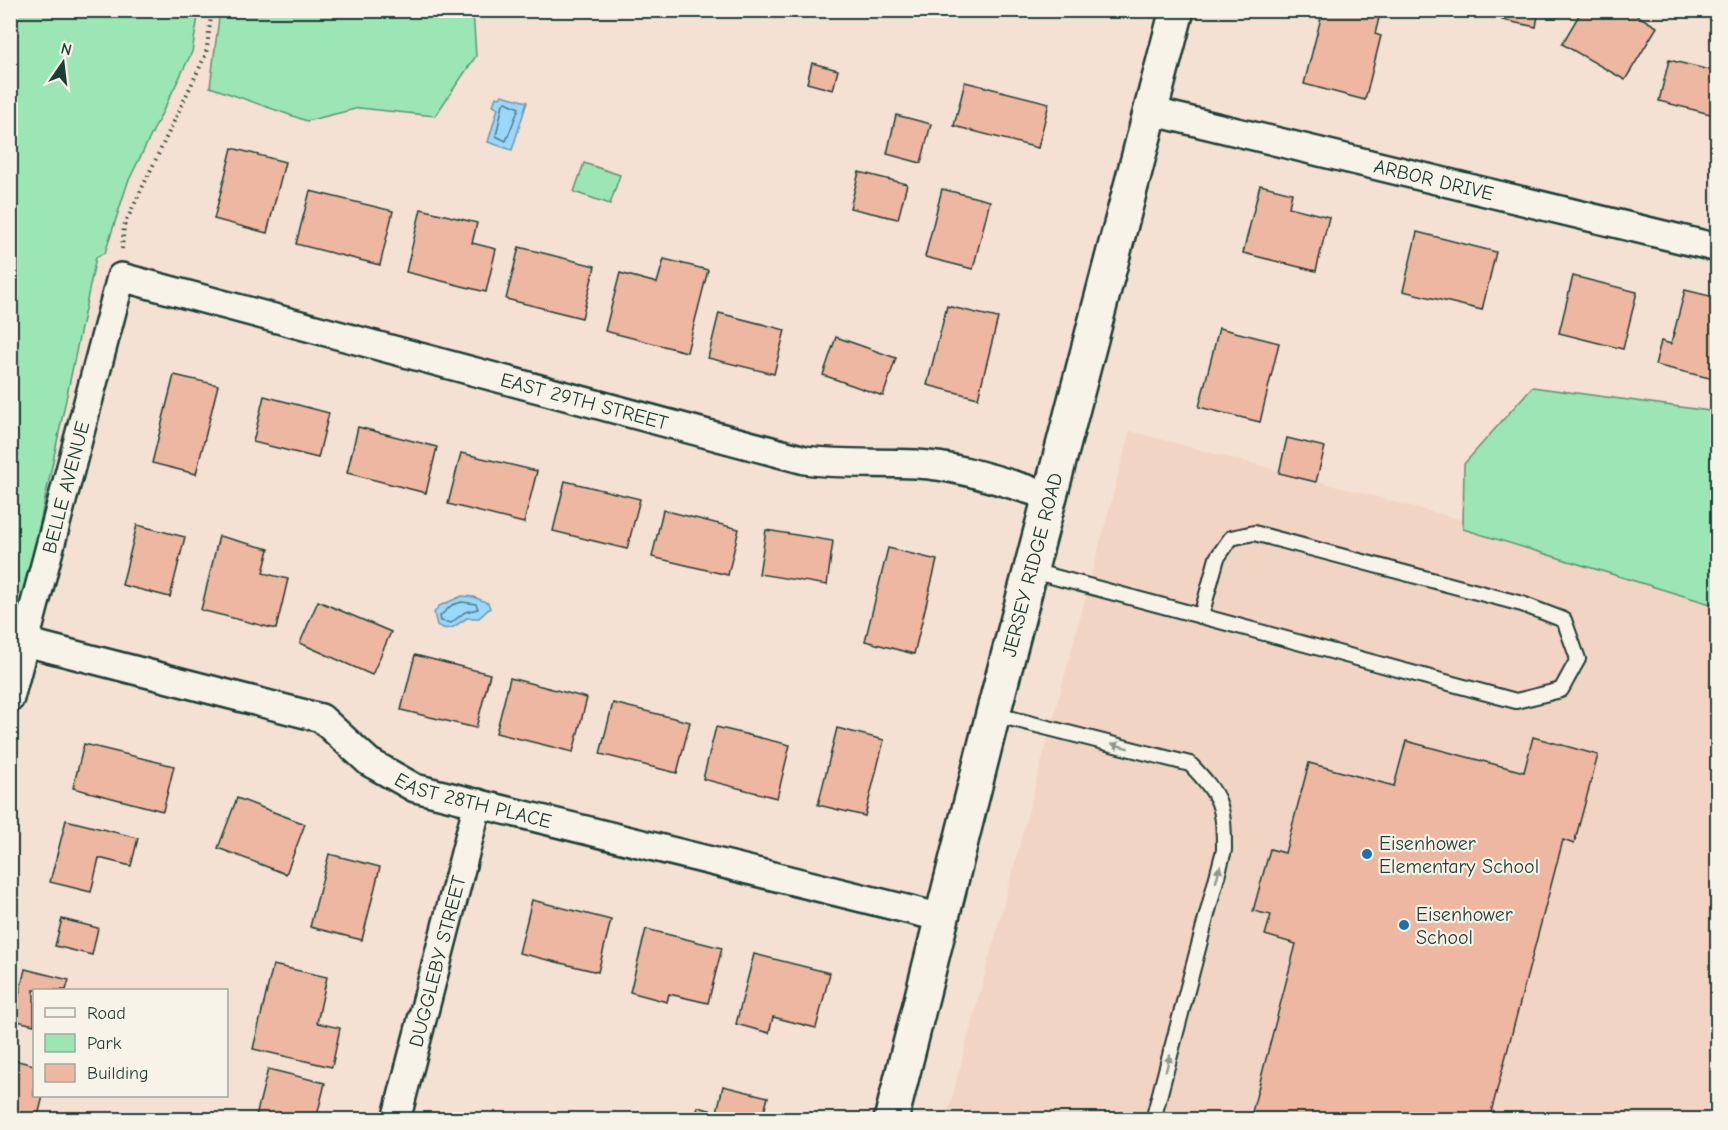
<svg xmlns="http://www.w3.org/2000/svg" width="1728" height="1130" font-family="'Comic Neue',sans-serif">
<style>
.built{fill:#f2d4c4}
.green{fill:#9ce5b4;stroke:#5e9174;stroke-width:1.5}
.water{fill:#9bd7fc;stroke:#6999ac;stroke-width:1.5}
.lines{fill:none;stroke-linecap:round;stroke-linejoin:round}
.shore{stroke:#517b84;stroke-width:1.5}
.building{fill:#eeb7a2;stroke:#1f3d34;stroke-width:1.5}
.service-casing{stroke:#1f3d34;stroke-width:18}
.minor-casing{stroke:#1f3d34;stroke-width:32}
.tertiary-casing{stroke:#1f3d34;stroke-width:38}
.path{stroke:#1f3d34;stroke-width:4;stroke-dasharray:1.5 4.5;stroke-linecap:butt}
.service{stroke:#f7f3e8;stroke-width:14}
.minor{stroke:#f7f3e8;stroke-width:27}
.tertiary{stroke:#f7f3e8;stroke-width:33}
.oneway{fill:#8b988e}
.poi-dot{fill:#1f6fb2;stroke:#f7f3e8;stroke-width:2}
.labels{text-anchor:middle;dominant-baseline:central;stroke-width:4.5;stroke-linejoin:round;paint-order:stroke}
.street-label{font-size:20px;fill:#1f3d34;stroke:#f7f3e8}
.poi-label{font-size:20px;fill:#1f3d34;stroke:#f7f3e8;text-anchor:start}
</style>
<rect width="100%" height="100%" fill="#f4e1d3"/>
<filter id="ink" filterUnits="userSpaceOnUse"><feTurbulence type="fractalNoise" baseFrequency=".0167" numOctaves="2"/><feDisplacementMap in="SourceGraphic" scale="12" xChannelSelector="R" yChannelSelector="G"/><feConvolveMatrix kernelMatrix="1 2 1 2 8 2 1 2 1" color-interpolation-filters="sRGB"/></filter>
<g filter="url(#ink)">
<path class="built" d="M1130,431L1717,588V1119L946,1120Z"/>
<g class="green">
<path d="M11,10L199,11L192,52L128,182L105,253L96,257L37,537L11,642Z"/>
<path d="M220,10L473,11L476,56L435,116L359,108L307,121L210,87Z"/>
<path d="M584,163L620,175L610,204L574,192Z"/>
<path d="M1532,387L1717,412V606L1463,529L1464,464Z"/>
</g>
<g class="water">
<path d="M502,95L527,102L512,150L488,142L498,108L493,105L496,97L500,98Z"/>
<path d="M462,596L474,597L488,603L490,608L479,618H467C456,624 451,634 437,625L434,613L439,606Z"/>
</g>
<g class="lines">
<g class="shore">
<path d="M506,102L519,108L506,141L496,136L503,104Z"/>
<path d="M462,602L476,604L478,609L465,612L451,623L441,621L440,616L452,605Z"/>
</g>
</g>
<g class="building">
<path d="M1323,10H1381L1375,34L1381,36L1365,100L1304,84Z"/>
<path d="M1504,10H1539L1536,27L1502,20Z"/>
<path d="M1582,10H1628L1657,27L1625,80L1562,44Z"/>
<path d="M1669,60L1718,72V116L1659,101Z"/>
<path d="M812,63L838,70L833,90L807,83Z"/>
<path d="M965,82L1049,103L1038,148L954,126Z"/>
<path d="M896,115L931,124L921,163L887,154Z"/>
<path d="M232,148L285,162L267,233L214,219Z"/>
<path d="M859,172L907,184L898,219L850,208Z"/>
<path d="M1260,185L1292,193L1289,207L1329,217L1316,271L1243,253Z"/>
<path d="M942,189L990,201L973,269L925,257Z"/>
<path d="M310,191L393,211L380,265L296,244Z"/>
<path d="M421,209L477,223L472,243L496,249L486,292L406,272Z"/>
<path d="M1417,232L1496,252L1482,310L1403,291Z"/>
<path d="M519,247L595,266L582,318L506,299Z"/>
<path d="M664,259L708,270L687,352L605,331L620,273L657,283Z"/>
<path d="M1573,276L1637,292L1623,349L1559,333Z"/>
<path d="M1685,290L1718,298V380L1655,365L1661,341L1671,344Z"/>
<path d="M947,306L998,318L978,398L927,385Z"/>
<path d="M719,313L785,330L774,374L708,358Z"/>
<path d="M1219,328L1279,343L1260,422L1199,407Z"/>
<path d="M836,337L896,358L883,396L823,375Z"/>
<path d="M174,375L218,385L196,474L152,463Z"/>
<path d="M264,396L329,413L318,458L253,442Z"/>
<path d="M358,427L437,447L426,493L347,473Z"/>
<path d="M1287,438L1325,447L1316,482L1279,473Z"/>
<path d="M461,453L537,471L524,523L448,504Z"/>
<path d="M565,481L640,499L627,549L553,531Z"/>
<path d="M663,510L739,529L728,575L652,557Z"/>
<path d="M137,525L185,537L170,597L122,585Z"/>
<path d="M766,530L833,541L827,585L759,574Z"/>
<path d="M219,536L269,549L263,573L288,579L276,629L201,610Z"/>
<path d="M888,548L937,560L914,654L865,641Z"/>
<path d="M318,601L391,632L372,675L300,643Z"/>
<path d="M415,655L490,674L476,728L401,710Z"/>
<path d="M510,678L587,698L573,752L496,733Z"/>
<path d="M613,703L690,722L677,773L600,754Z"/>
<path d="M716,727L790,745L777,798L703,779Z"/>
<path d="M837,728L884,740L865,816L818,805Z"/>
<path d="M1533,737L1598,755L1574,844L1563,840L1489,1120H1250L1296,944L1265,935L1271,915L1253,911L1270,849L1285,853L1309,763L1394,786L1406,741L1524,772Z"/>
<path d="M84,744L174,766L163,811L73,788Z"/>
<path d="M237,798L305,824L286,874L218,848Z"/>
<path d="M66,820L138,838L131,866L99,858L91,892L50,882Z"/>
<path d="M329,854L380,867L362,940L310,927Z"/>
<path d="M532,900L611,920L598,972L519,953Z"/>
<path d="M62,919L98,928L92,955L55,946Z"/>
<path d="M646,929L722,948L708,1003L669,994L667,1002L630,992Z"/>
<path d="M754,954L830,973L816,1028L773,1017L769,1033L736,1024Z"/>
<path d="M273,965L327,977L317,1023L340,1028L332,1067L253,1049Z"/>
<path d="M25,969L69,980L66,990H34V1025L13,1020Z"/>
<path d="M10,1059L34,1065V1096H43L37,1120H10Z"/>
<path d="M268,1069L325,1083L316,1120H255Z"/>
<path d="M723,1086L768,1097L762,1120H694L698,1107L717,1112Z"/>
</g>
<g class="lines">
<defs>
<g id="service">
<path d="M1254,533L1522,604L1564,620L1578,659L1561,690L1516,701L1201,616L1217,558L1231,538Z"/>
<path d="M1032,571L1201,616"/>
<path d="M993,714L1190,764C1221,796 1224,805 1224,850L1153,1120"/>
</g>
<g id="minor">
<path id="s1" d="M1150,111L1718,248"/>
<path id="s2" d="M25,642L321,718L369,762L415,788L943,918"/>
<path id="s3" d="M10,698L121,277L805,460C842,465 878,462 916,464C962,466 1007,484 1051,496"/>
<path id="s4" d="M396,1120L478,803"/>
</g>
<g id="tertiary">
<path id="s5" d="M891,1120L993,714L1177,10"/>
</g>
</defs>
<use href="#service" class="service-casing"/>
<use href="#minor" class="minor-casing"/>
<use href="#tertiary" class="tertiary-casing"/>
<path class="path" d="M122,249L124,226L206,54L212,10"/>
<use href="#service" class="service"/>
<use href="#minor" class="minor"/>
<use href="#tertiary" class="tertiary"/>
</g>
<defs><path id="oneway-solid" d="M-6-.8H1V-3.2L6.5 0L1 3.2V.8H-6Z" transform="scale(1.5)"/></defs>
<g class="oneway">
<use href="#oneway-solid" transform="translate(1120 746) rotate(-165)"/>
<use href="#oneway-solid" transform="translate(1218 874) rotate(-75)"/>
<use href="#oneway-solid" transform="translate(1168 1063) rotate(-75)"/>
</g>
</g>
<g class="poi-dot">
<circle cx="1367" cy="854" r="6"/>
<circle cx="1404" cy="925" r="6"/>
</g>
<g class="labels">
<g class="street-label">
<text stroke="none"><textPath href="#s1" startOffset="292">ARBOR DRIVE</textPath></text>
<text stroke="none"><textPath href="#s3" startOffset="915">EAST 29TH STREET</textPath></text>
<text stroke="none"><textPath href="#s3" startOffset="218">BELLE AVENUE</textPath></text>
<text stroke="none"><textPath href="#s5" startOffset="573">JERSEY RIDGE ROAD</textPath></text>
<text stroke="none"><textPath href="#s2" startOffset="483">EAST 28TH PLACE</textPath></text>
<text stroke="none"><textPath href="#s4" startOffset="164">DUGGLEBY STREET</textPath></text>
</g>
<g class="poi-label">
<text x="1379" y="843">Eisenhower<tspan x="1379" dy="23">Elementary School</tspan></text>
<text x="1416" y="914">Eisenhower<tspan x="1416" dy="23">School</tspan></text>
</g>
</g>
<rect width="1728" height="1130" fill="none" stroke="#f7f3e8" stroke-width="36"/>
<rect x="18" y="18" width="1692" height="1094" fill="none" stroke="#1f3d34" stroke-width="2" filter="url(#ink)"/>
<rect x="33" y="989" width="195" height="108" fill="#f7f3e8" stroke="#a1aaa0" stroke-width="1.5"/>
<rect x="45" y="1008" width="30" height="9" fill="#f7f3e8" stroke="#a1aaa0" stroke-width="1.5"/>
<text x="87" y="1019" font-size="18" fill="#1f3d34">Road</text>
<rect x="45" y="1034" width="30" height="18" fill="#9ce5b4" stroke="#a1aaa0" stroke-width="1.5"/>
<text x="87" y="1049" font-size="18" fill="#1f3d34">Park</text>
<rect x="45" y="1064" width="30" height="18" fill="#eeb7a2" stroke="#a1aaa0" stroke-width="1.5"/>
<text x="87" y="1079" font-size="18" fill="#1f3d34">Building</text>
<g transform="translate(63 63) rotate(14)" stroke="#f7f3e8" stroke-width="4.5" paint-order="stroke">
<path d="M0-4.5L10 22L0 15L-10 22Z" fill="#1f3d34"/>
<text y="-9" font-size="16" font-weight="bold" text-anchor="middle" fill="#1f3d34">N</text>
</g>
</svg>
